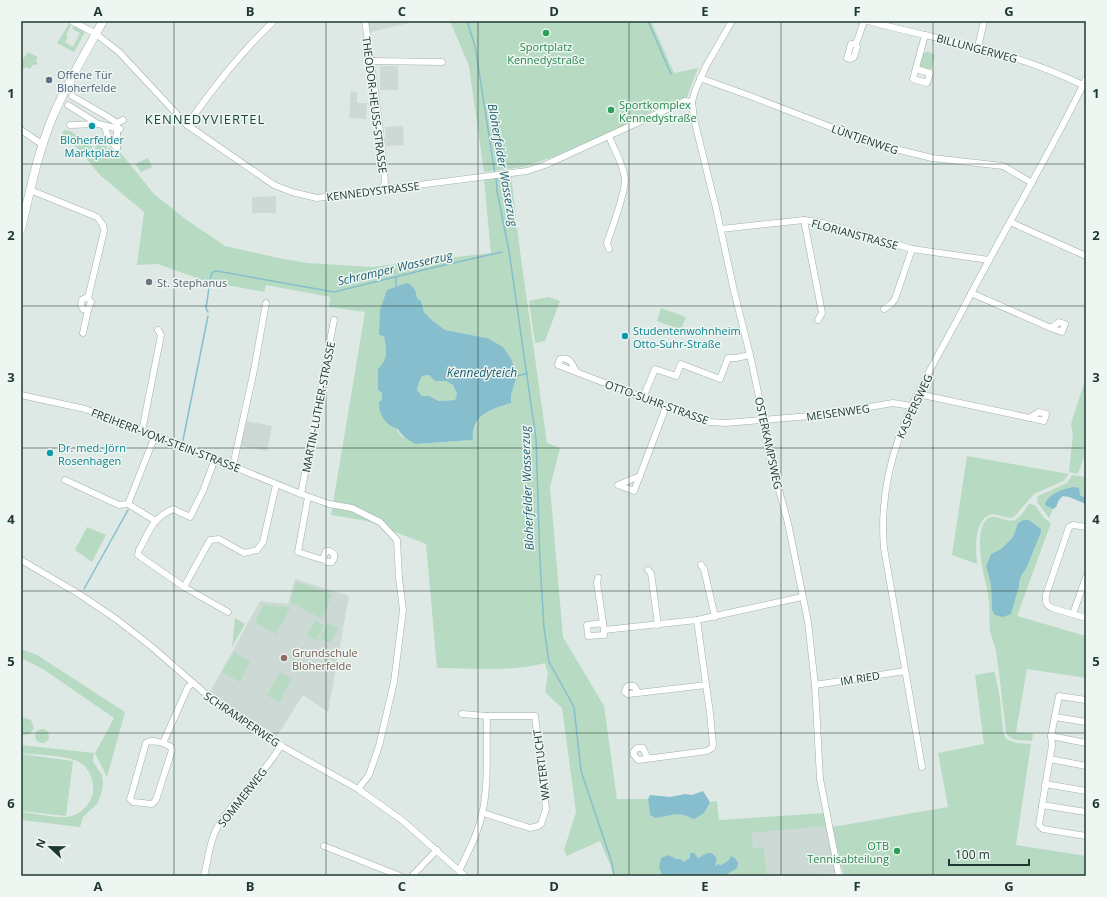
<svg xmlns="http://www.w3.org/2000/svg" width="1107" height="897" font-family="'Open Sans',sans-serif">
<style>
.built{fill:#ccd9d4}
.green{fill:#b7dac2;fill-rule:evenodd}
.water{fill:#87becd;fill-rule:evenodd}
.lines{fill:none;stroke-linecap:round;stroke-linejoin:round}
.stream{stroke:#87becd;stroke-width:1.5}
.street-casing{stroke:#a1b0ac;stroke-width:7}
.secondary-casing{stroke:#9eb4ad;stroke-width:9}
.street{stroke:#fff;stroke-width:6}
.secondary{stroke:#fff;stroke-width:8}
.grid{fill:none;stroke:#203833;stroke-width:1;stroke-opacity:0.55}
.leisure-dot{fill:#2e9e5b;stroke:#eef6f2;stroke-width:1.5}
.service-dot{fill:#5c6f8a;stroke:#eef6f2;stroke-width:1.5}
.culture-dot{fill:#0f9aa8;stroke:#eef6f2;stroke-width:1.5}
.worship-dot{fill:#6b7280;stroke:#eef6f2;stroke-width:1.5}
.education-dot{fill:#8d6e63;stroke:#eef6f2;stroke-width:1.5}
.labels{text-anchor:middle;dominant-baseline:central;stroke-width:3;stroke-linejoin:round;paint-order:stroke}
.leisure-label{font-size:11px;fill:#27864d;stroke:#eef6f2}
.street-label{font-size:11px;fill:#203833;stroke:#eef6f2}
.service-label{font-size:11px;fill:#4e5e75;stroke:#eef6f2;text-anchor:start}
.culture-label{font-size:11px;fill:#0d838f;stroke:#eef6f2;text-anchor:start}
.worship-label{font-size:11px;fill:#5b616d;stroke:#eef6f2;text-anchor:start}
.education-label{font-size:11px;fill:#785e54;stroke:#eef6f2;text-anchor:start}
.water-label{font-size:12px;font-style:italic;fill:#1e5e70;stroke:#eef6f2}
.quarter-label{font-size:13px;letter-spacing:1px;fill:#1d4840;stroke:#eef6f2}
.neatline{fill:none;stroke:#203833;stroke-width:1.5}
.grid-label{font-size:13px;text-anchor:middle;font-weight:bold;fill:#203833}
</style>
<rect width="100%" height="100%" fill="#dee9e5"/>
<g class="built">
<path d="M365,21H417L367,33Z"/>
<rect x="380" y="66" width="18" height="24"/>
<path d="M351,91L357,92V103H367L366,119L349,118Z"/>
<path d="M403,126L404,145L386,146L385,127Z"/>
<path d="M276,196V213H252V197Z"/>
<path d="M246,421L272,426L267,451L241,446Z"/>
<path d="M295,579L349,596L328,712L303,695L277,736L238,712L210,692L260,601L288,604Z"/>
<path d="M827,826L836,873L804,876H767L764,847L753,848L752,833Z"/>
</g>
<g class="green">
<path d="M450,21H651L674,73L698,68L687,97L667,104L615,130L556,156L523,167L484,172L469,66Z"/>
<path d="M69,24L71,25L66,35L68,36L65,42L73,47L80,33L72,29L74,26L85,32L74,52L57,43Z"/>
<path d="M927,51L935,55L931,70L919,67L923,52L926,53Z"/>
<path d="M28,52L38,57L36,61L38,64L33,65L30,69L26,67L23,69L21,67V62Z"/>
<path d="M64,130C74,131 71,133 78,136C81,137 82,136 85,137C93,138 92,145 93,152C96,157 101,157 106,155L109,147L120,152L154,194L184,218L225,246L278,258L308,263L372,267L491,253L484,179L511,175L520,251L547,443L560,448L550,487L563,637L604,706L617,799H648L650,815L655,818L677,813L686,814L708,809L710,802L717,801L719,820L824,813L827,826L752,833L753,848L764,847L767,876H720L729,860L721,865L718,864L714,866L717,858L712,853C706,853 704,856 699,857C693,860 690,859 683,862L668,855L662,874L667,876H613L611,867L600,841L567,856L564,850L576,812L562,708L545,692L548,673L545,663C512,672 472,668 437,668L426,544L367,521L331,515L365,312L329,307L330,297L266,285L264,292L205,281L158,264L137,265L144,212L101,176L75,146L59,140ZM416,292L417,298L421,301L424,312L433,321L445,330L487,338L517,376L511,395V403C490,410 473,415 473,440L415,444L409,439L401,436L379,402L382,400L386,351L384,336Z"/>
<circle cx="101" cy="148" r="6"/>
<path d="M148,158L152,167L141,172L135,164Z"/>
<path d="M548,297L560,301L545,341L535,343L529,301Z"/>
<path d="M661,308L686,317L681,330L657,321Z"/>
<path d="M429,375L435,381H446L453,385L457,394L455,400L439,401L429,396H422L417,390L419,382L422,376Z"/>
<path d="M1086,377V451L1078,474L1069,472L1073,434L1071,424Z"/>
<path d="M967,456L1069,474L1063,481L1034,494L1014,517L1010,518L992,514C973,520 976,548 977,564L952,555Z"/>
<path d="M1072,475L1086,477V498L1080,495L1074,487L1046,506L1053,509L1049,518L1037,502L1038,496L1067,483Z"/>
<path d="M1029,504L1035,505L1044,518L1051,523L1017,616L1086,636V678L1027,669L1016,732L1033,734L1032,741C1022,740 1012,742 1006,733C1003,706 1000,679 996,651C995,644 991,638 990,631C989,619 990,606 988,594C985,578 980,563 980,546C980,539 980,526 986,520C994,511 1006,524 1015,520C1021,517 1025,509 1029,504ZM1018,523L1026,569C1022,573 1019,580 1019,586L992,610L991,585L986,566L991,554L1001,549L1013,537Z"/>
<path d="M87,527L106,535L92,562L75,550Z"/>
<path d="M296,582L332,594L322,619L290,602Z"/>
<path d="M263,605L288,607L290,608L276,634L255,622Z"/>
<path d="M235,618L245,624L232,647Z"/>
<path d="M315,620L324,626L316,640L307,635Z"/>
<path d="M328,623L339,628L330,643L320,638Z"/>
<path d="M21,649L37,655L125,712L107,777L95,753L114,718L43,669L21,658Z"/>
<path d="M234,652L250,662L240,682L222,672Z"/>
<path d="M280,672L292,679L279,702L267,695Z"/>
<path d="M993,672L995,673L1000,699L1003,731L1005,737L1008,740L1017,743L1031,744L1016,845L1086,856V876H844L832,827L948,807L938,753L984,744L975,675Z"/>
<path d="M26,718L31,720L34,728L30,734L26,735H21V719Z"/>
<circle cx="42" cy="736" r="7"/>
<path d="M21,745L94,753L93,762L102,775L103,785L101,795L97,804L83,817L80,827L21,820V812C33,813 56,818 67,817C83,815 95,800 93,785C92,776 87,766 79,762C66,755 36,755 21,753Z"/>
<path d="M21,754L73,761L66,816L21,811Z"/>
</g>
<g class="water">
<path d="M407,283C414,286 416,291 417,298L421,301L424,312L433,321L445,330L487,338L503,347L511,359L517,376L511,395V403C492,409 471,415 473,440L415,444C408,439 402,437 398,429C386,426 378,414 379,402L382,400V393L378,390V369C389,358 386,350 384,336L379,335L380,310L387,290ZM429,375L435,381H446L453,385L457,394L455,400L439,401L429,396H422L417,390L419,382L422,376Z"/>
<path d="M1074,487L1079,488L1080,495L1086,498V504L1069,497L1063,496L1059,500L1056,507L1053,509L1046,506L1045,503C1051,493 1062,489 1074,487Z"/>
<path d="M1024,520H1029L1041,529V532L1026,569C1022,573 1019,580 1019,586L1011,614L1003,617L995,615L992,610L991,585L986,566L991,554L1001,549L1013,537L1018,523Z"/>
<path d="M703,791L710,802C707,811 702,816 693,819C678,810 670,816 655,818L650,815L648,799L650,795L670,797L685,794L692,795Z"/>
<path d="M690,853H694L698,858L707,853H712L717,858L715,866L718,864L721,865L729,860L731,856L735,858L738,863L737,868L724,876H667L662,875L659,867L661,858L668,855L677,859H681L683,862L690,858Z"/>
</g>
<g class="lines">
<g class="stream">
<path d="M467,21L475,46L495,174"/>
<path d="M648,21L671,74"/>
<path d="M496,178L497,191L509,251L536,439L540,561L544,628L549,662L574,707L581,771L612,863L614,876"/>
<path d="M396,277V287"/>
<path d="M208,312L206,308L211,275L213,272L217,271L334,292L440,266L502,252"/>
<path d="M517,376L528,373"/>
<path d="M183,440L208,316"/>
<path d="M84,589L128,510"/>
</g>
<defs>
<g id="street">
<path d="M72,21L96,34L119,52L187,125L274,185L292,192L317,198L527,171L545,165L685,101L692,102"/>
<path d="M365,21C373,75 381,128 385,182L382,189"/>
<path d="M732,21L706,66L695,91L692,102L694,119L716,208L734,291L750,355L764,420L767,446L788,523L808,622L815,685L820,779L839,876"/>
<path d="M868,21C904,31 940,38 976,47C1013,56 1049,69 1083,85"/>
<path d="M856,44H851L847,58L850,59L854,57L857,47L856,44L864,21"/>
<path d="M978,47L984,21"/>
<path d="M372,61L442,62"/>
<path d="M916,69L930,73L927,83L913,79L925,35"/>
<path d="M700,78L750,96L875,144L932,158L1003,166L1032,183"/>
<path d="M72,96L108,117L117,123V148"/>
<path d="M68,105L98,124"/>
<path d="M119,122L123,120"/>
<path d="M70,125L98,124L120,129"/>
<path d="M187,125C214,87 240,53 274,21"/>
<path d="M105,127L108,138L117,148"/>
<path d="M21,130L43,145"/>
<path d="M609,136C614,150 624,165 625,180C625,194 612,228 607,243L609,249"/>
<path d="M30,190L97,217L103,225L104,231L88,298L91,302L88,310L83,309L81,305L82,300L85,298H88"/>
<path d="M804,220L822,313L818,320"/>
<path d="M1010,222L1086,256"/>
<path d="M721,229L804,220L823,223L912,249L989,260"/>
<path d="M971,293L1051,328L1062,332L1065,324L1059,322L1051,328"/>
<path d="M884,309L891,304L895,299L912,249"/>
<path d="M83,333L88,310"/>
<path d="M576,372L558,365L560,359C570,356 573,365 576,372L707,422L726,423L822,415L893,403L911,406"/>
<path d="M918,394L1044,421L1046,414L1039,412L1029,418"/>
<path d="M21,395L85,409L215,459L301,494L329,504L352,508L380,522L397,540L399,578L403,610L394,682L379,746L369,775L358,789"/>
<path d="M643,398L655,369L676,376L681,364L720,379L728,358H736L750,355"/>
<path d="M142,431L161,335L158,330"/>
<path d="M233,466L254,370L266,303"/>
<path d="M640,476L618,485L634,491L666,407"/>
<path d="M65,480L119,505L128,504L154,520"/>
<path d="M301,494L334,320"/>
<path d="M308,497L298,552L320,559H323L327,562H332L334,558V554L330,551H326L323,559"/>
<path d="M128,504L155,436"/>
<path d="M1086,527L1073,525L1069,527L1046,595C1045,602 1046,605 1052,608L1086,618"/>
<path d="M21,560L79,594L116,619L152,647L216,703L276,743L358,789L403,821L465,876"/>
<path d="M701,565L704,569L715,617"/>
<path d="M648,570L651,573L658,625"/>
<path d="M598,578L597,583L603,623"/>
<path d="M184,587L138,555L139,550C150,531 151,519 173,509L190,517L203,491L215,459"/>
<path d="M228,612L184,587L210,540L219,539L244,553L257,550L263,542L276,485"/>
<path d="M1073,614L1086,577"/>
<path d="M604,630L603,623L587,625L588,636L604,635V630L697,620L802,597"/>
<path d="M815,685L905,671"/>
<path d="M638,693L634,686H628L626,688L625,692L628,694L638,693L706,685"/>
<path d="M1086,700L1059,696L1051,736L1052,745L1039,825L1043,829L1086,836"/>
<path d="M462,714L487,716H535L546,809L541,824L538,826L530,828L483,813"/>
<path d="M1055,717L1086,722"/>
<path d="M1051,736L1086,743"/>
<path d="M163,743L171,747L172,750L156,800L152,804L133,802L130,799L131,796L146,743C150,739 157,742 163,743L188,687L193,683"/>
<path d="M650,758L647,757L643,748H637L634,751V755L638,760L707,751L712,748L713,745L710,713L697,620"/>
<path d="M1050,759L1086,766"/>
<path d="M922,767L884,548C876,454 920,390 962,311C1002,233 1048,158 1086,79"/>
<path d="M1045,784L1086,791"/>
<path d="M1042,805L1086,812"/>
<path d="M324,846L400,876"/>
<path d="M459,871C468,852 478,834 482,814C489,786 486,746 487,716"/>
<path d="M204,876C208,861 209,842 217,828C234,798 264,776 281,745"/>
<path d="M412,876L437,850"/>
</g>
<path id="secondary" d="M21,229C30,191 38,152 53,116C67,83 86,52 103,21"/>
</defs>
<use href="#street" class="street-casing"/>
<use href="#secondary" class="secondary-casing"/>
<use href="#street" class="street"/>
<use href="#secondary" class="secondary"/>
</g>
<path class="grid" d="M174,21V876M326,21V876M478,21V876M629,21V876M781,21V876M933,21V876M21,164H1086M21,306H1086M21,448H1086M21,591H1086M21,733H1086"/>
<g class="leisure-dot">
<circle cx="546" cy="33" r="4"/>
<circle cx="611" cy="110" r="4"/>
<circle cx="897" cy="851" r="4"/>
</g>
<circle class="service-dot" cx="49" cy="80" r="4"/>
<g class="culture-dot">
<circle cx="92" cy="126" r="4"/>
<circle cx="625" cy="336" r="4"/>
<circle cx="50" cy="453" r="4"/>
</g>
<circle class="worship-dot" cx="149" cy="282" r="4"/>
<circle class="education-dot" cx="284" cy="658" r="4"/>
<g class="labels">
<g class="leisure-label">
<text x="546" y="46">Sportplatz<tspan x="546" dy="13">Kennedystraße</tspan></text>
<text x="619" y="104" text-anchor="start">Sportkomplex<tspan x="619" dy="13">Kennedystraße</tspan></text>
<text x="889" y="845" text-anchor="end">OTB<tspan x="889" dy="13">Tennisabteilung</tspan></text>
</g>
<g class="street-label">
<text transform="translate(977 48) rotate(15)">BILLUNGERWEG</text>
<text transform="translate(375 105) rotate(83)">THEODOR-HEUSS-STRASSE</text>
<text transform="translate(865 139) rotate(19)">LÜNTJENWEG</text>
<text transform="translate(373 191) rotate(-7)">KENNEDYSTRASSE</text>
<text transform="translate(855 234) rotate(15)">FLORIANSTRASSE</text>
<text transform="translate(657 402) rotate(20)">OTTO-SUHR-STRASSE</text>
<text transform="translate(914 406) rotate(-65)">KASPERSWEG</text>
<text transform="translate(318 407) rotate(-79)">MARTIN-LUTHER-STRASSE</text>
<text transform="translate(838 412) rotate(-8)">MEISENWEG</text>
<text transform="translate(166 440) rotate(21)">FREIHERR-VOM-STEIN-STRASSE</text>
<text transform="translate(769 443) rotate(78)">OSTERKAMPSWEG</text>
<text transform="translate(860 678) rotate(-9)">IM RIED</text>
<text transform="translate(242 719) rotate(34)">SCHRAMPERWEG</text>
<text transform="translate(541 765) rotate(-97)">WATERTUCHT</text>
<text transform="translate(242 797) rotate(-52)">SOMMERWEG</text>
</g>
<g class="service-label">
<text x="57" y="74">Offene Tür<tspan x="57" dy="13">Bloherfelde</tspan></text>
</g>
<g class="culture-label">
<text x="92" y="139" text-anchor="middle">Bloherfelder<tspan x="92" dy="13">Marktplatz</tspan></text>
<text x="633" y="330">Studentenwohnheim<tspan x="633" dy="13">Otto-Suhr-Straße</tspan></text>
<text x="58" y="447">Dr. med. Jörn<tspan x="58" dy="13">Rosenhagen</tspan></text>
</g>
<g class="worship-label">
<text x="157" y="282">St. Stephanus</text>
</g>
<g class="education-label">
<text x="292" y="652">Grundschule<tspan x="292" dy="13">Bloherfelde</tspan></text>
</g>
<g class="water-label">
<text transform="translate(503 165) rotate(80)">Bloherfelder Wasserzug</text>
<text transform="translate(395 268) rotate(-13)">Schramper Wasserzug</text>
<text x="482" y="372">Kennedyteich</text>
<text transform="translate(527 488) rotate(-92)">Bloherfelder Wasserzug</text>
</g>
<g class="quarter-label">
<text x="205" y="119">KENNEDYVIERTEL</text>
</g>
</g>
<rect width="1107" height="897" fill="none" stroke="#eef6f2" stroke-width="44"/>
<g transform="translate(50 847) rotate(292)" stroke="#eef6f2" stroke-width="3" paint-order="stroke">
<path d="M0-3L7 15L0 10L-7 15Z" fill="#203833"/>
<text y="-6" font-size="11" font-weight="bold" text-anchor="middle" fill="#203833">N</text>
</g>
<path d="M949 859v6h80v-6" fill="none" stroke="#203833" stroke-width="2"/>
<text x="955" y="859" font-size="12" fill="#203833" stroke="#eef6f2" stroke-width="3" paint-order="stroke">100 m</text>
<rect x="22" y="22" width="1063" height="853" class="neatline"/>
<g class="grid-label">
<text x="98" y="16">A</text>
<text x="250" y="16">B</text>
<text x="402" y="16">C</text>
<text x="554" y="16">D</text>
<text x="705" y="16">E</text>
<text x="857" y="16">F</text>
<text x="1009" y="16">G</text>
<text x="11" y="98">1</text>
<text x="1096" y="98">1</text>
<text x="11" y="240">2</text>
<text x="1096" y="240">2</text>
<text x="11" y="382">3</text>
<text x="1096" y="382">3</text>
<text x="11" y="524">4</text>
<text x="1096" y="524">4</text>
<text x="11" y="666">5</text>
<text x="1096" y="666">5</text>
<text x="11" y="808">6</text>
<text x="1096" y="808">6</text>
<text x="98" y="891">A</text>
<text x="250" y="891">B</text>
<text x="402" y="891">C</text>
<text x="554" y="891">D</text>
<text x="705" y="891">E</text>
<text x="857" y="891">F</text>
<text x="1009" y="891">G</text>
</g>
</svg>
